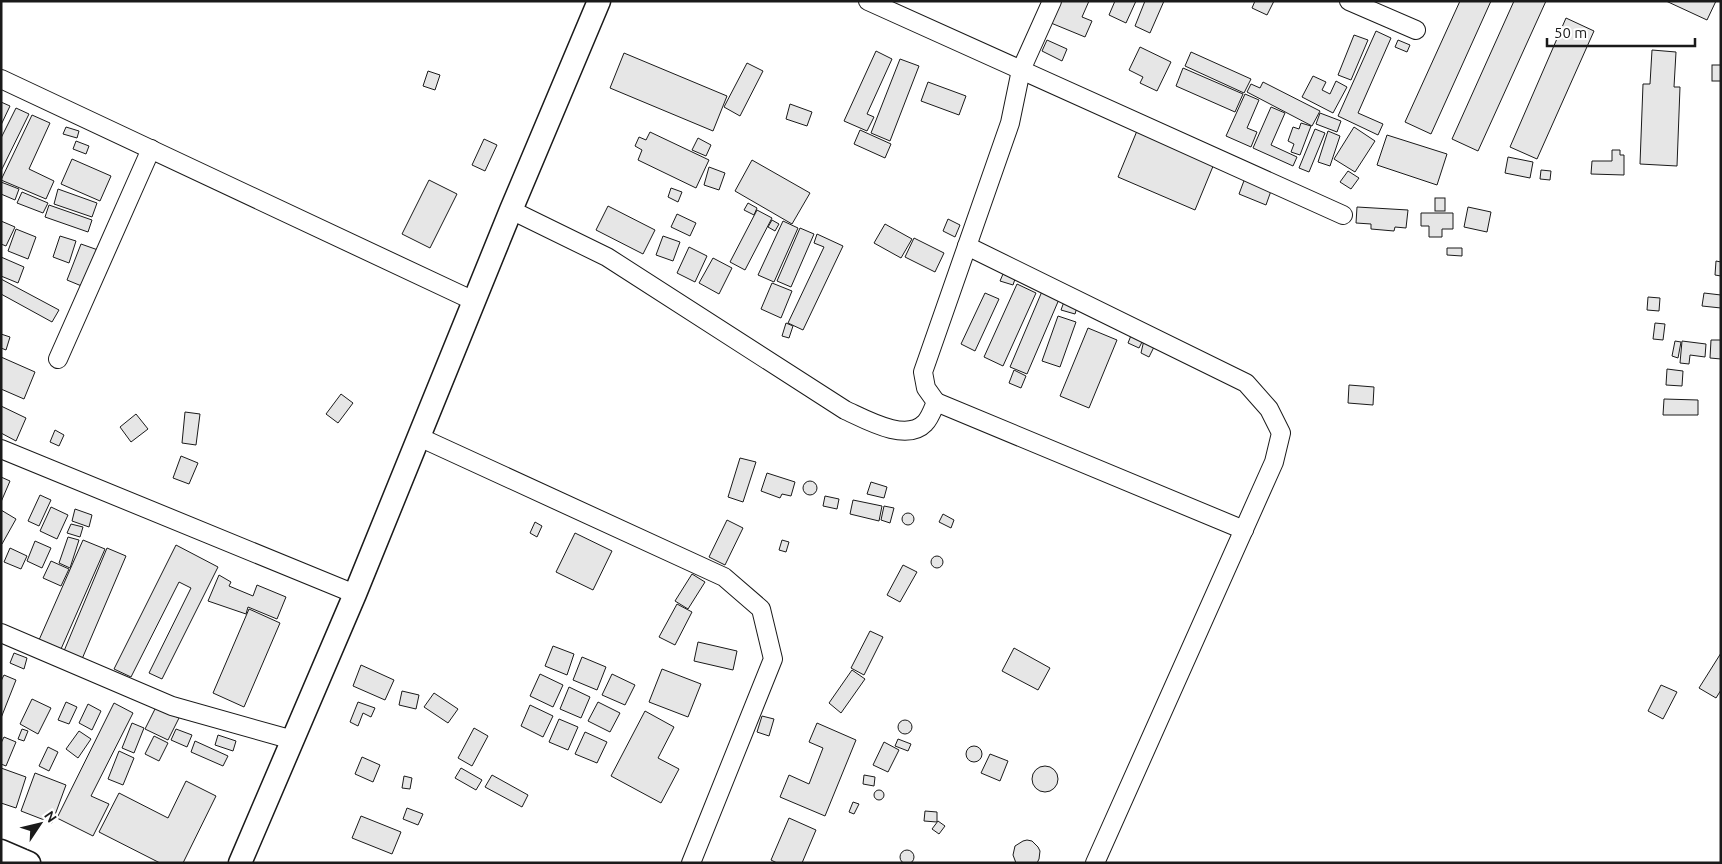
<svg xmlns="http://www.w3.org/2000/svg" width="1722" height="864" font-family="Ubuntu,sans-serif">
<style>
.building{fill:#e6e6e6;stroke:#1a1a1a}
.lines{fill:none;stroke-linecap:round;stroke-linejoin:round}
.minor-casing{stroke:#1a1a1a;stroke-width:20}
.tertiary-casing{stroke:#1a1a1a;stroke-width:25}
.minor{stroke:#fff;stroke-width:18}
.tertiary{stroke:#fff;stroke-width:22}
</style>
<rect width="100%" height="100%" fill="#fff"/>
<g class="building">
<path d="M1060,1H1089L1082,17L1092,21L1085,37L1051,23Z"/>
<path d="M1115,1H1136L1126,23L1109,15Z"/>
<path d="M1145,1H1164L1150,33L1135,26Z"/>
<path d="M1255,1H1274L1267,15L1252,8Z"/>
<path d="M1460,1H1491L1431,134L1405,122Z"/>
<path d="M1514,1H1546L1478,151L1452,139Z"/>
<path d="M1666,1H1716L1707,20Z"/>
<path d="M1566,18L1594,31L1537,159L1510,147Z"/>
<path d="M1376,31L1391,38L1358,113L1383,124L1378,135L1338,116Z"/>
<path d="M1354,35L1368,40L1351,80L1338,75Z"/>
<path d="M1047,40L1067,49L1062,61L1042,51Z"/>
<path d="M1398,40L1410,45L1407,52L1395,47Z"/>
<path d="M1140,47L1171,62L1157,91L1140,83L1143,77L1129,70Z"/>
<path d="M1652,50L1676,52L1674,87H1680L1677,166L1640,164L1643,84H1650Z"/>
<path d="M876,51L892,59L867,114L874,117L867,131L844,121Z"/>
<path d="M1191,52L1251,79L1244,93L1185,66Z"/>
<path d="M624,53L727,96L713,131L610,88Z"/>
<path d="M900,59L919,66L890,141L871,133Z"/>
<path d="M747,63L763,71L740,116L724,107Z"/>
<rect x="1712" y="65" width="9" height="16"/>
<path d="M1183,68L1243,94L1235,112L1176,86Z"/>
<path d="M428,71L440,75L435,90L423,86Z"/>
<path d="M1313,76L1326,82L1322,90L1330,94L1336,81L1347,87L1333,113L1302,97Z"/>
<path d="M928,82L966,96L959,115L921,101Z"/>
<path d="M1263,82L1320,111L1312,126L1247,92L1251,84L1260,88Z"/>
<path d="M1245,94L1259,100L1247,128L1257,132L1251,147L1226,136Z"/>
<path d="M1,102L10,106L1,125Z"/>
<path d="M790,104L812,112L807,126L786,119Z"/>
<path d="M1271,107L1285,113L1271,145L1297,157L1293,166L1253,148Z"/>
<path d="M16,108L29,114L1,171V138Z"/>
<path d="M1320,113L1341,121L1337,132L1316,124Z"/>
<path d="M32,115L50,123L29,169L54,181L46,199L1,180Z"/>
<path d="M1301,123L1311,126L1300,155L1291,152L1294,144L1288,141L1293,127L1299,129Z"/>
<path d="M1139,126L1216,159L1195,210L1118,177Z"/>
<path d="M66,127L79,131L77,138L63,134Z"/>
<path d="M1354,127L1375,141L1355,172L1334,159Z"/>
<path d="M1315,129L1325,133L1309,172L1299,168Z"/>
<path d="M860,130L891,144L885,158L854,144Z"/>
<path d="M1328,131L1340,136L1330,166L1318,162Z"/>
<path d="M650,132L709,160L696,188L638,160L642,150L635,146L639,137L646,140Z"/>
<path d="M1387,135L1447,154L1437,185L1377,165Z"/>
<path d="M698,138L711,145L706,156L692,150Z"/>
<path d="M484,139L497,145L485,171L472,165Z"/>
<path d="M76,141L89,146L86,154L73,149Z"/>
<path d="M1612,150H1620V155H1624V175L1591,174L1592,161H1612Z"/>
<path d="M1508,157L1533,162L1530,178L1505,173Z"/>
<path d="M72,159L111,176L100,201L61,184Z"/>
<path d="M752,160L810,193L792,224L735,191Z"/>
<path d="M709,167L725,173L719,190L704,185Z"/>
<path d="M1541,170L1551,171L1550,180L1540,179Z"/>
<path d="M1348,171L1359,178L1351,189L1340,182Z"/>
<path d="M1245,178L1272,188L1266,205L1239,194Z"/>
<path d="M429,180L457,194L430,248L402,234Z"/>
<path d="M1,182L19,189L15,200L1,194Z"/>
<path d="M671,188L682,192L678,202L668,197Z"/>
<path d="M58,189L97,203L92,217L54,204Z"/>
<path d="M22,192L48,203L43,213L17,203Z"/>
<rect x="1435" y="198" width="10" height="13"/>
<path d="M748,203L757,208L754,215L744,210Z"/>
<path d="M49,205L92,220L88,232L45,217Z"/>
<path d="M608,206L655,230L643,254L596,230Z"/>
<path d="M1357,207L1408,210L1406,228L1395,227L1394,231L1371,229V224L1356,223Z"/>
<path d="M1468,207L1491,212L1487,232L1464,227Z"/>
<path d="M757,210L772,218L745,270L730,262Z"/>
<path d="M1421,213H1453V229H1442V237H1429V226H1421Z"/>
<path d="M677,214L696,223L690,236L671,227Z"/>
<path d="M948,219L960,225L955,237L943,231Z"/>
<path d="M772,220L779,224L775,231L768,227Z"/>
<path d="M1,221L15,227L6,246L1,244Z"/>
<path d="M783,221L798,228L774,282L758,275Z"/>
<path d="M885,224L912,239L901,258L874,243Z"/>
<path d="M800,228L814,234L791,287L777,281Z"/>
<path d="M16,229L36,237L28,259L8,251Z"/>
<path d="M817,234L843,246L803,330L788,323L824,247L814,243Z"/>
<path d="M60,236L76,241L69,263L53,257Z"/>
<path d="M663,236L680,242L673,261L656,255Z"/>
<path d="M914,238L944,253L935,272L905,257Z"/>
<path d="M81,244L98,250L84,287L67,280Z"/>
<path d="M689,247L707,256L695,282L677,273Z"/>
<path d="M1447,248H1462V256L1447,255Z"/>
<path d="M1,257L24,267L18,283L1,276Z"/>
<path d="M713,258L732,268L719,294L699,283Z"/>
<path d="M1716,261L1721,262V276L1715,275Z"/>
<path d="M1003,274L1015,279L1013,285L1000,281Z"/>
<path d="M1,279L59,310L52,322L1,294Z"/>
<path d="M772,283L792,291L781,318L761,309Z"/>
<path d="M1017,284L1036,293L1003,366L984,357Z"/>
<path d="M1043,289L1060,297L1027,374L1010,367Z"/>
<path d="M985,293L999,299L975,351L961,344Z"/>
<path d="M1704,293L1721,295V308L1702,306Z"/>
<path d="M1648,297L1660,298L1659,311L1647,310Z"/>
<path d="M1065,299L1078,304L1075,314L1061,310Z"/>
<path d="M1058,316L1076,322L1060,367L1042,361Z"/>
<path d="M786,323L793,326L789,338L782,336Z"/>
<path d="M1655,323L1665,324L1663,340L1653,339Z"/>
<path d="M1088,328L1117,340L1089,408L1060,396Z"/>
<path d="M1132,333L1144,338L1139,348L1128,343Z"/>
<path d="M1,334L10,337L6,350L1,348Z"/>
<path d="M1144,340L1155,345L1149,357L1141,353Z"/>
<path d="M1711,340H1721V359L1710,358Z"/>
<path d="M1675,341L1681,342L1678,358L1672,356Z"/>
<path d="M1682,341L1706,344L1705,357L1690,355L1689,364L1680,363Z"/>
<path d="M1,357L35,372L24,399L1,389Z"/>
<path d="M1667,369L1683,371L1682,386L1666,385Z"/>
<path d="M1014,370L1026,376L1021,388L1009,383Z"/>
<path d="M1349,385L1374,387L1373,405L1348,403Z"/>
<path d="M341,394L353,403L338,423L326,414Z"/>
<path d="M1664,399L1698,400V415H1663Z"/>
<path d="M1,406L26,418L16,441L1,433Z"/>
<path d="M185,412L200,414L196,445L182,443Z"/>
<path d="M136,414L148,429L131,442L120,427Z"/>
<path d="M55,430L64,435L59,446L50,442Z"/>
<path d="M181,456L198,463L189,484L173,478Z"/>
<path d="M740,458L756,462L743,502L728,497Z"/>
<path d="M767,473L795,482L791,496L782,494L780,498L761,491Z"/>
<path d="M1,477L10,481L1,502Z"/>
<circle cx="810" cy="488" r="7"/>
<path d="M871,482L887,487L884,498L867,494Z"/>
<path d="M40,495L51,500L39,526L28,521Z"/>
<path d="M825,496L839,499L837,509L823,506Z"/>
<path d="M853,500L882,506L879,521L850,514Z"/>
<path d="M884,506L894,508L890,523L881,520Z"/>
<path d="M51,507L68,515L57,539L40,531Z"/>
<path d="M75,509L92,515L89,527L72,521Z"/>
<path d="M1,510L16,519L2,544H1Z"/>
<circle cx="908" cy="519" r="6"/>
<path d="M943,514L954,520L951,528L939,522Z"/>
<path d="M727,520L743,528L725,565L709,557Z"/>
<path d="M535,522L542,526L537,537L530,533Z"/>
<path d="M71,524L83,527L80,537L67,533Z"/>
<path d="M575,533L612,551L593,590L556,572Z"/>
<path d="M68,537L79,540L70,568L59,563Z"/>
<path d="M83,540L105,549L61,649L39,640Z"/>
<path d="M782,540L789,542L786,552L779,550Z"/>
<path d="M35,541L51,548L42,568L27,561Z"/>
<path d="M176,545L218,567L162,679L149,673L191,588L179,582L131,677L114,669Z"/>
<path d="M10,548L27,556L21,569L4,562Z"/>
<path d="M107,548L126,556L82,659L64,651Z"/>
<circle cx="937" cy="562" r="6"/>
<path d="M51,561L69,569L61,586L43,578Z"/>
<path d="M903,565L917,572L900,602L887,595Z"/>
<path d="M692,574L705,582L688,609L675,601Z"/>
<path d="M219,575L231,582L229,586L253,596L257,585L286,597L277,619L248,607L246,614L208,601Z"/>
<path d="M677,604L692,612L675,645L659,637Z"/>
<path d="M249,609L280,623L244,707L213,693Z"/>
<path d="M870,631L883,637L864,675L851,668Z"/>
<path d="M698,642L737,651L733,670L694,661Z"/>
<path d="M553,646L574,654L567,675L545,666Z"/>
<path d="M1014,648L1050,668L1038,690L1002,671Z"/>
<path d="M14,653L27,658L24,669L10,663Z"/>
<path d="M1721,653V690L1716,698L1699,688Z"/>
<path d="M582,657L606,667L597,690L573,680Z"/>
<path d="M361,665L394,680L385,700L353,686Z"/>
<path d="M662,669L701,684L688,717L649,702Z"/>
<path d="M852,670L865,679L841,713L829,703Z"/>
<path d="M540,674L563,685L553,707L530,696Z"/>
<path d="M612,674L635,685L625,705L602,695Z"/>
<path d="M4,675L16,680L1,718V681Z"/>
<path d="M1661,685L1677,692L1663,719L1648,711Z"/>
<path d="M569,687L590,697L581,718L560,709Z"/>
<path d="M402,691L419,695L416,709L399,705Z"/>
<path d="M434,693L458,709L448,723L424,707Z"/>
<path d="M32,699L51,708L38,734L20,724Z"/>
<path d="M66,702L77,707L69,724L58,720Z"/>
<path d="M358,702L375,708L371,717L363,713L358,726L350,722Z"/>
<path d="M598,702L620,713L610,732L588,721Z"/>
<path d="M114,703L133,713L91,796L109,804L93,836L57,818Z"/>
<path d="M88,704L101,711L92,730L79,723Z"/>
<path d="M530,705L553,716L543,737L521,726Z"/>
<path d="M156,707L179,718L168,740L145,729Z"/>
<path d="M645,711L674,727L658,758L679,769L661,803L611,776Z"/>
<path d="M762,716L774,719L769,736L757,732Z"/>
<path d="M559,719L578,727L568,750L549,742Z"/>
<circle cx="905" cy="727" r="7"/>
<path d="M132,723L144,728L134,753L122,748Z"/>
<path d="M817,723L856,740L825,816L780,797L789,775L809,784L823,748L809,742Z"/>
<path d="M474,728L488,736L472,766L458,758Z"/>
<path d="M22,729L28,731L24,741L18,739Z"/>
<path d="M176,729L192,735L187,747L171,740Z"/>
<path d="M79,731L91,739L78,758L66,749Z"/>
<path d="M585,732L607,742L597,763L575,754Z"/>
<path d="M218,735L236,741L233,751L215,745Z"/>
<path d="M154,736L168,743L159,761L145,754Z"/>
<path d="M4,737L16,742L6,766L1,764V743Z"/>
<path d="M898,739L911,744L908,751L895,746Z"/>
<path d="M195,741L228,756L223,766L191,752Z"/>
<path d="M884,742L899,750L888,772L873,765Z"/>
<circle cx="974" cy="754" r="8"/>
<path d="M48,747L58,752L49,771L39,766Z"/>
<path d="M119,751L134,758L123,785L108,779Z"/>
<path d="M990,754L1008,761L1000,781L981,773Z"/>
<path d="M362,757L380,765L373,782L355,774Z"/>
<circle cx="1045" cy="779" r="13"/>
<path d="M1,768L26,777L16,808L1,803Z"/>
<path d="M461,768L482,780L476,790L455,778Z"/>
<path d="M35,773L66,785L52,823L21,811Z"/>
<path d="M492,775L528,795L522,807L485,787Z"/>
<path d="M864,775L875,777L874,786L863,784Z"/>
<path d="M404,776L412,778L410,789L402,788Z"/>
<path d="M186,781L216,796L183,863H160L99,832L119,793L168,818Z"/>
<circle cx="879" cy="795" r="5"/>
<path d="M853,802L859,804L854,814L849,812Z"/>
<path d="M407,808L423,814L418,825L403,819Z"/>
<path d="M925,811L937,812V822L924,821Z"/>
<path d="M361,816L401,832L392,854L352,838Z"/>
<path d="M789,818L816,830L802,863H777L771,860Z"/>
<path d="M938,821L945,826L939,834L932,829Z"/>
<path d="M1027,840L1032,841L1038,847L1040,851L1039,859L1037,863H1016L1013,855L1015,846L1023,841Z"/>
<circle cx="907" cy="857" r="7"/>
</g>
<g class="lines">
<defs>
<g id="minor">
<path d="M868,1L1343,215"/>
<path d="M1349,1L1416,30"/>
<path d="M1,79L474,301"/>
<path d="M511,210L607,257L845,410C865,419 906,443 925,423C930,418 933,409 936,402L926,388L923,372L1010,123L1021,70L1052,1"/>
<path d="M967,246L1246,383L1269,409L1281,433L1274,462L1095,863"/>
<path d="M58,359L151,149"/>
<path d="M936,402L1244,530"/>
<path d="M419,437L724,577L761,609L773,659L691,863"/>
<path d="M1,449L355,594"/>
<path d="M1,633L172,706L293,740"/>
</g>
<g id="tertiary">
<path d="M1,851L29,863"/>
<path d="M240,863L355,594L511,210L599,1"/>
</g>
</defs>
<use href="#minor" class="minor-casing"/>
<use href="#tertiary" class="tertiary-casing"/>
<use href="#minor" class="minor"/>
<use href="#tertiary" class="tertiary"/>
</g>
<rect width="1722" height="864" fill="none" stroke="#1a1a1a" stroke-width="5"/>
<g transform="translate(40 824) rotate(55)" stroke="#ffffff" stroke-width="4" paint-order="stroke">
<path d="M0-4L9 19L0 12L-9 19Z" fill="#1a1a1a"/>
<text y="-8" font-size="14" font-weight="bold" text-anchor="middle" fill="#1a1a1a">N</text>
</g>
<path d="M1547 38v8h148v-8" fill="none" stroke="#1a1a1a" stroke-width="2.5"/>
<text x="1554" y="38" font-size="15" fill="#1a1a1a" stroke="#ffffff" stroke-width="4" paint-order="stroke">50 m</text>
</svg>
